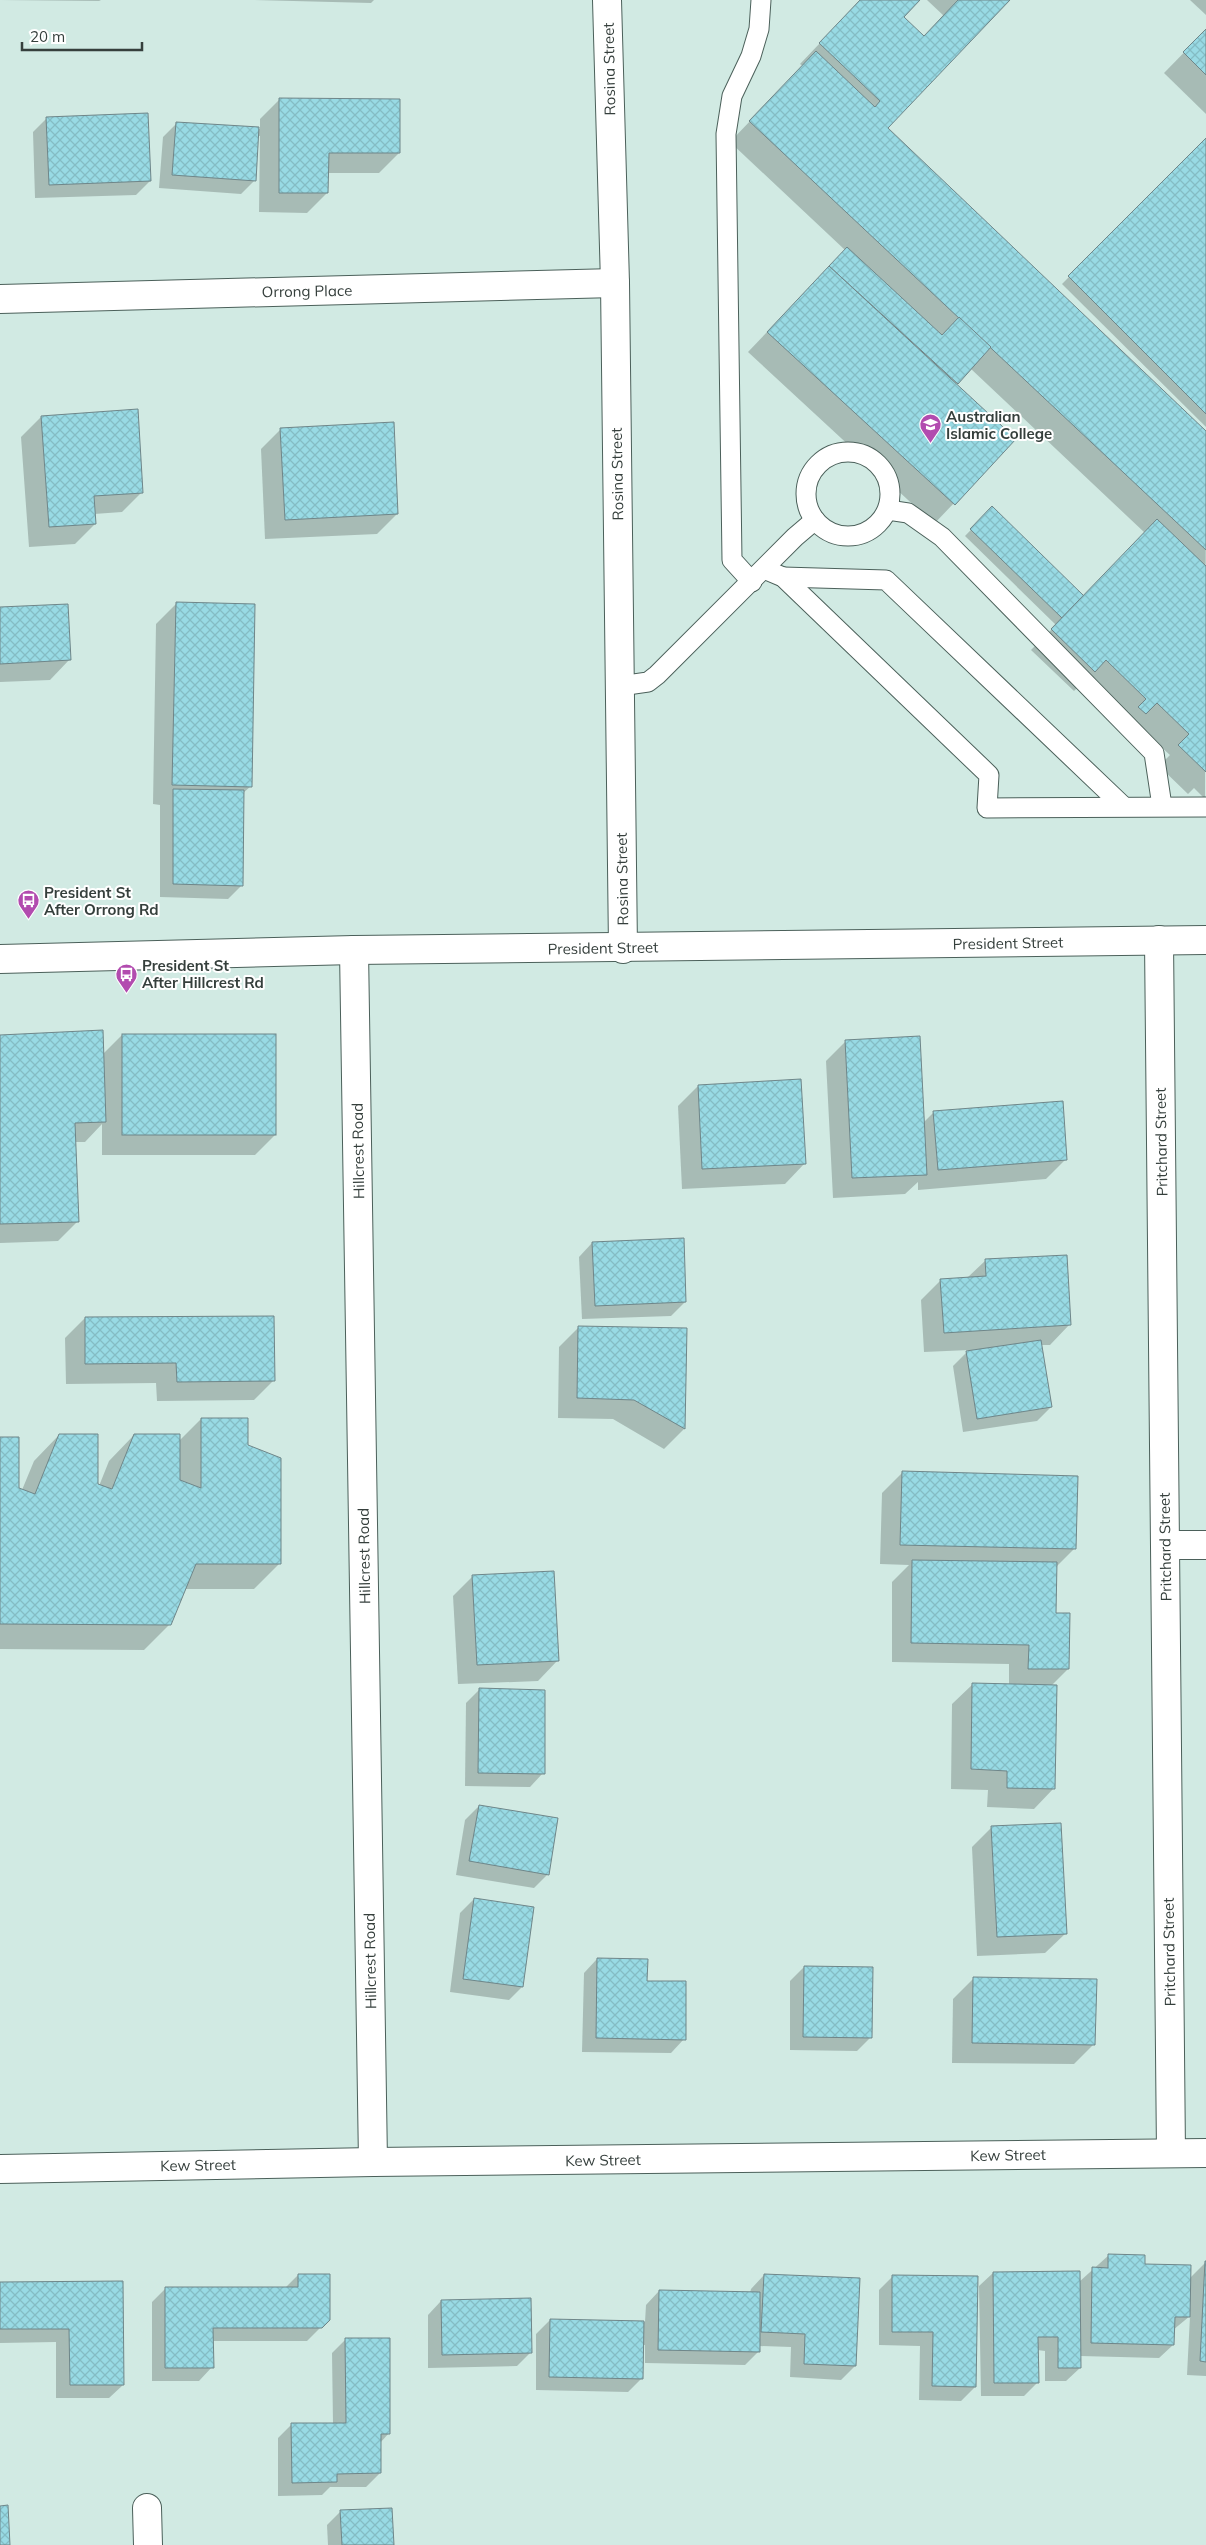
<svg xmlns="http://www.w3.org/2000/svg" width="1206" height="2545" font-family="Mulish,sans-serif">
<style>
.shadow{fill:#0003}
.building{fill:url(#building-cross-hatch);stroke:#6f8689}
.lines{fill:none;stroke-linecap:round;stroke-linejoin:round}
.service-casing{stroke:#4b605a;stroke-width:21}
.minor-casing{stroke:#4b605a;stroke-width:30}
.tertiary-casing{stroke:#4b605a;stroke-width:30}
.service{stroke:#fff;stroke-width:19}
.minor{stroke:#fff;stroke-width:28}
.tertiary{stroke:#fff;stroke-width:28}
.labels{text-anchor:middle;dominant-baseline:central;stroke-width:4;stroke-linejoin:round;paint-order:stroke}
.street-label{font-size:15px;fill:#353f3c;stroke:#fff}
.poi-label{font-size:15px;font-weight:bold;fill:#353f3c;stroke:#fff;text-anchor:start}
</style>
<defs>
<pattern id="building-cross-hatch" width="8" height="8" patternUnits="userSpaceOnUse" patternTransform="scale(1.25)"><rect width="8" height="8" fill="#98dae4"/><path d="M0 0l8 8M0 8l8-8" fill="none" stroke="#84bcc4"/></pattern>
</defs>
<rect width="100%" height="100%" fill="#d1eae3"/>
<g class="shadow">
<path d="M0,0H101L99,1Z"/>
<path d="M254,0H374L371,3Z"/>
<path d="M861,0H918L902,17L923,38L944,16L927,0H1008L886,128L1206,432L1205,799L1194,788L1188,794L1159,766L1170,755L1086,679L1074,691L1031,650L1056,625L965,536L992,508L1083,597L1145,533L970,368L955,385L1014,440L934,524L748,352L845,250L730,142L803,66L800,64Z"/>
<path d="M1190,0H1206V15Z"/>
<path d="M1206,30V114L1164,73Z"/>
<path d="M280,99L399,153L379,173H327V193L307,213L259,212L260,136H258L255,180L241,194L159,188L163,137L177,123L260,129V119Z"/>
<path d="M47,118L150,181L136,195L35,198L33,132Z"/>
<path d="M1206,139V427L1062,284Z"/>
<path d="M41,417L142,492L122,512L94,514L95,524L75,544L29,547L21,437Z"/>
<path d="M281,429L397,514L377,534L265,539L261,449Z"/>
<path d="M176,604L251,786L242,794V885L228,899L160,897V805L153,804L156,624Z"/>
<path d="M0,609L70,659L50,680L0,682Z"/>
<path d="M122,1035L275,1135L255,1155H102V1124L85,1142H75L78,1221L58,1241L0,1243V1036L102,1055Z"/>
<path d="M846,1041L923,1123L934,1112L1066,1159L1046,1179L918,1190V1182L905,1194L833,1198L826,1061Z"/>
<path d="M698,1086L805,1163L785,1184L682,1189L678,1106Z"/>
<path d="M592,1243L685,1302L671,1316L582,1319L579,1257Z"/>
<path d="M986,1260L1070,1324L1050,1345H1041L1051,1407L1037,1421L963,1432L953,1366L969,1350L924,1352L921,1300L941,1280L967,1278Z"/>
<path d="M85,1318L274,1380L254,1400L157,1401L156,1383L66,1384L65,1338Z"/>
<path d="M579,1327L686,1329L684,1429L664,1449L613,1419L558,1418L559,1347Z"/>
<path d="M201,1419L247,1446L280,1563L254,1589H184L170,1624L144,1650L0,1649V1438L18,1489L22,1490L34,1461L59,1435L99,1486L109,1461L134,1435L179,1441Z"/>
<path d="M902,1473L1075,1548L1056,1567L1055,1615L1068,1669L1051,1686L1054,1788L1034,1809L987,1807L988,1790L951,1789L952,1704L973,1684L1009,1685V1664L892,1662V1582L909,1565L880,1564L882,1493Z"/>
<path d="M473,1576L558,1660L538,1681L458,1684L453,1596Z"/>
<path d="M479,1690L543,1773L530,1787L465,1786L466,1703Z"/>
<path d="M479,1806L548,1874L534,1888L456,1875L465,1820Z"/>
<path d="M992,1827L1066,1933L1045,1953L977,1956L972,1847Z"/>
<path d="M474,1899L522,1987L509,2000L450,1992L460,1913Z"/>
<path d="M597,1959L646,1982L684,2039L671,2053L582,2052L584,1973Z"/>
<path d="M804,1967L871,2037L857,2051L790,2050V1981Z"/>
<path d="M973,1979L1094,2044L1074,2064L952,2063L953,1999Z"/>
<path d="M1109,2255L1190,2278L1206,2262V2376L1187,2375L1190,2316L1173,2330V2345L1159,2358L1080,2356V2368L1066,2381H1045V2351L1037,2350L1038,2382L1024,2396H981L979,2286L993,2273L1079,2282Z"/>
<path d="M298,2275L329,2319L307,2341H212V2367L199,2381H152V2302L165,2289L285,2288Z"/>
<path d="M764,2275L855,2366L841,2380L790,2377L791,2347L759,2346V2351L745,2365L645,2363V2345H643L642,2378L628,2392L536,2390V2334L550,2320L645,2322L646,2305L659,2291L750,2293L751,2289Z"/>
<path d="M893,2276L975,2387L961,2401L919,2400L920,2346L879,2345V2290Z"/>
<path d="M0,2283H122L123,2385L109,2398H56V2342L0,2343Z"/>
<path d="M441,2301L531,2352L517,2366L428,2368V2315Z"/>
<path d="M346,2339L389,2433L380,2443V2473L366,2487H330L322,2495L278,2496V2438L292,2424H333L332,2353Z"/>
<path d="M341,2511L392,2545H328L327,2525Z"/>
</g>
<g class="building">
<path d="M860,0H920L904,17L924,36L958,0H1010L888,128L1206,431V550L749,121L816,51L875,107L880,101L819,43Z"/>
<path d="M1206,29V75L1183,52Z"/>
<path d="M279,98L400,99V153H329L328,193H279Z"/>
<path d="M148,113L151,181L49,185L46,117Z"/>
<path d="M176,122L259,127L256,181L172,175Z"/>
<path d="M1206,138V414L1068,276Z"/>
<path d="M847,247L942,335L959,317L991,347L958,384L829,266Z"/>
<path d="M829,266L1016,439L955,505L767,332Z"/>
<path d="M138,409L143,493L94,496L96,524L49,527L41,416Z"/>
<path d="M394,422L398,514L285,520L280,428Z"/>
<path d="M992,506L1084,596L1062,618L970,529Z"/>
<path d="M1157,519L1206,566V772L1178,745L1189,734L1157,703L1146,714L1138,707L1146,699L1106,660L1095,672L1051,629Z"/>
<path d="M176,602L255,604L252,787L172,785Z"/>
<path d="M68,604L71,660L0,664V607Z"/>
<path d="M173,789L244,790L243,886L173,884Z"/>
<path d="M103,1030L106,1122L75,1123L79,1222L0,1224V1035Z"/>
<rect x="122" y="1034" width="154" height="101"/>
<path d="M920,1036L927,1175L852,1178L845,1040Z"/>
<path d="M801,1079L806,1164L702,1169L698,1085Z"/>
<path d="M1063,1101L1067,1160L938,1170L933,1111Z"/>
<path d="M684,1238L686,1302L595,1306L592,1242Z"/>
<path d="M1067,1255L1071,1325L944,1333L940,1279L986,1276L985,1259Z"/>
<path d="M274,1316L275,1381L177,1382L176,1363L85,1364V1317Z"/>
<path d="M578,1326L687,1328L685,1429L634,1400L577,1398Z"/>
<path d="M1041,1340L1052,1407L977,1419L966,1351Z"/>
<path d="M201,1418H248V1445L281,1458V1564H196L171,1625L0,1624V1437H19V1488L35,1494L59,1434H98V1484L112,1489L134,1434H180V1480L201,1488Z"/>
<path d="M902,1471L1078,1476L1076,1549L900,1545Z"/>
<path d="M912,1560L1057,1562L1056,1613H1070L1069,1669H1028L1029,1645L911,1643Z"/>
<path d="M554,1571L559,1661L477,1665L472,1575Z"/>
<path d="M972,1683L1057,1685L1055,1789L1007,1788V1771L971,1769Z"/>
<path d="M479,1688L545,1690V1774L478,1773Z"/>
<path d="M479,1805L558,1818L549,1875L469,1861Z"/>
<path d="M1061,1823L1067,1934L997,1937L991,1826Z"/>
<path d="M474,1898L534,1907L523,1987L463,1979Z"/>
<path d="M597,1958L648,1959L647,1981H686V2040L596,2038Z"/>
<path d="M804,1966L873,1967L872,2038L803,2037Z"/>
<path d="M973,1977L1097,1979L1095,2045L972,2043Z"/>
<path d="M1108,2254L1145,2255V2264L1191,2265L1190,2317H1175L1174,2345L1091,2343L1092,2267L1108,2268Z"/>
<path d="M1205,2261H1206V2362L1200,2361Z"/>
<path d="M1080,2271L1081,2368H1058V2337H1038L1039,2383H994L993,2272Z"/>
<path d="M298,2274H330V2320L322,2328H213L214,2368H165V2287H298Z"/>
<path d="M764,2274L860,2278L856,2366L804,2364L805,2334L761,2332Z"/>
<path d="M892,2275L978,2276L976,2387L932,2386L933,2332H892Z"/>
<path d="M123,2281L124,2385H70L69,2329H0V2282Z"/>
<path d="M659,2290L760,2292V2352L658,2350Z"/>
<path d="M531,2298L532,2353L442,2355L441,2300Z"/>
<path d="M550,2319L644,2321L643,2379L549,2377Z"/>
<path d="M345,2338H390V2434H381V2473L337,2474V2482L292,2483L291,2423H346Z"/>
<path d="M8,2505L10,2545H0V2506Z"/>
<path d="M392,2508L394,2545H342L340,2510Z"/>
</g>
<g class="lines">
<defs>
<g id="service">
<circle cx="848" cy="494" r="42"/>
<path d="M888,510L908,513L942,537L1154,753L1162,806"/>
<path d="M764,569L783,577L989,775L987,808L1206,807"/>
<path d="M783,577L886,580L1123,806"/>
<path d="M752,582L732,560L726,134L732,96L751,56L759,29L761,0"/>
<path d="M620,686L648,682L657,675L795,537L815,520"/>
</g>
<g id="minor">
<path d="M607,0L615,283L623,949"/>
<path d="M0,299L615,283"/>
<path d="M1159,940L1171,2153"/>
<path d="M354,950L373,2162"/>
<path d="M1166,1545H1206"/>
<path d="M0,2169L373,2162L1206,2153"/>
<path d="M147,2508L148,2545"/>
</g>
<path id="tertiary" d="M0,959L354,950L1206,940"/>
</defs>
<use href="#service" class="service-casing"/>
<use href="#minor" class="minor-casing"/>
<use href="#tertiary" class="tertiary-casing"/>
<use href="#service" class="service"/>
<use href="#minor" class="minor"/>
<use href="#tertiary" class="tertiary"/>
</g>
<defs>
<symbol id="school-pin" viewBox="-11 -11 22 30"><path d="M0 17L-7.5 6A9.5 9.5 0 1 1 7.5 6Z" fill="#b24baf" stroke="#fff"/><path d="M0-5L7-2L0 1L-7-2ZM-4 1L0 2.5L4 1V4Q0 6-4 4Z" fill="#fff"/></symbol>
<symbol id="bus-pin" viewBox="-11 -11 22 30"><path d="M0 17L-7.5 6A9.5 9.5 0 1 1 7.5 6Z" fill="#b24baf" stroke="#fff"/><path d="M-5-6H5V4H4V6H2V4H-2V6H-4V4H-5ZM-3.5-4V0h7V-4ZM-3.5 1.2v1.5H-2V1.2ZM2 1.2v1.5H3.5V1.2Z" fill="#fff"/></symbol>
</defs>
<g fill-rule="evenodd">
<use href="#school-pin" x="918" y="412" width="25" height="34"/>
<use href="#bus-pin" x="16" y="888" width="25" height="34"/>
<use href="#bus-pin" x="114" y="962" width="25" height="34"/>
</g>
<g class="labels">
<g class="street-label">
<text transform="translate(609 69) rotate(-91)">Rosina Street</text>
<text transform="translate(307 291) rotate(-1)">Orrong Place</text>
<text transform="translate(617 474) rotate(-91)">Rosina Street</text>
<text transform="translate(622 879) rotate(-91)">Rosina Street</text>
<text transform="translate(1008 943) rotate(-1)">President Street</text>
<text transform="translate(603 948) rotate(-1)">President Street</text>
<text transform="translate(1161 1142) rotate(-91)">Pritchard Street</text>
<text transform="translate(358 1151) rotate(-91)">Hillcrest Road</text>
<text transform="translate(1165 1547) rotate(-91)">Pritchard Street</text>
<text transform="translate(364 1556) rotate(-91)">Hillcrest Road</text>
<text transform="translate(1169 1952) rotate(-91)">Pritchard Street</text>
<text transform="translate(370 1961) rotate(-91)">Hillcrest Road</text>
<text transform="translate(1008 2155) rotate(-1)">Kew Street</text>
<text transform="translate(603 2160) rotate(-1)">Kew Street</text>
<text transform="translate(198 2165) rotate(-1)">Kew Street</text>
</g>
<g class="poi-label">
<text x="946" y="416">Australian<tspan x="946" dy="17">Islamic College</tspan></text>
<text x="44" y="892">President St<tspan x="44" dy="17">After Orrong Rd</tspan></text>
<text x="142" y="965">President St<tspan x="142" dy="17">After Hillcrest Rd</tspan></text>
</g>
</g>
<path d="M22 42v8h120v-8" fill="none" stroke="#353f3c" stroke-width="2.5"/>
<text x="30" y="42" font-size="15" fill="#353f3c" stroke="#ffffff" stroke-width="4" paint-order="stroke">20 m</text>
</svg>
